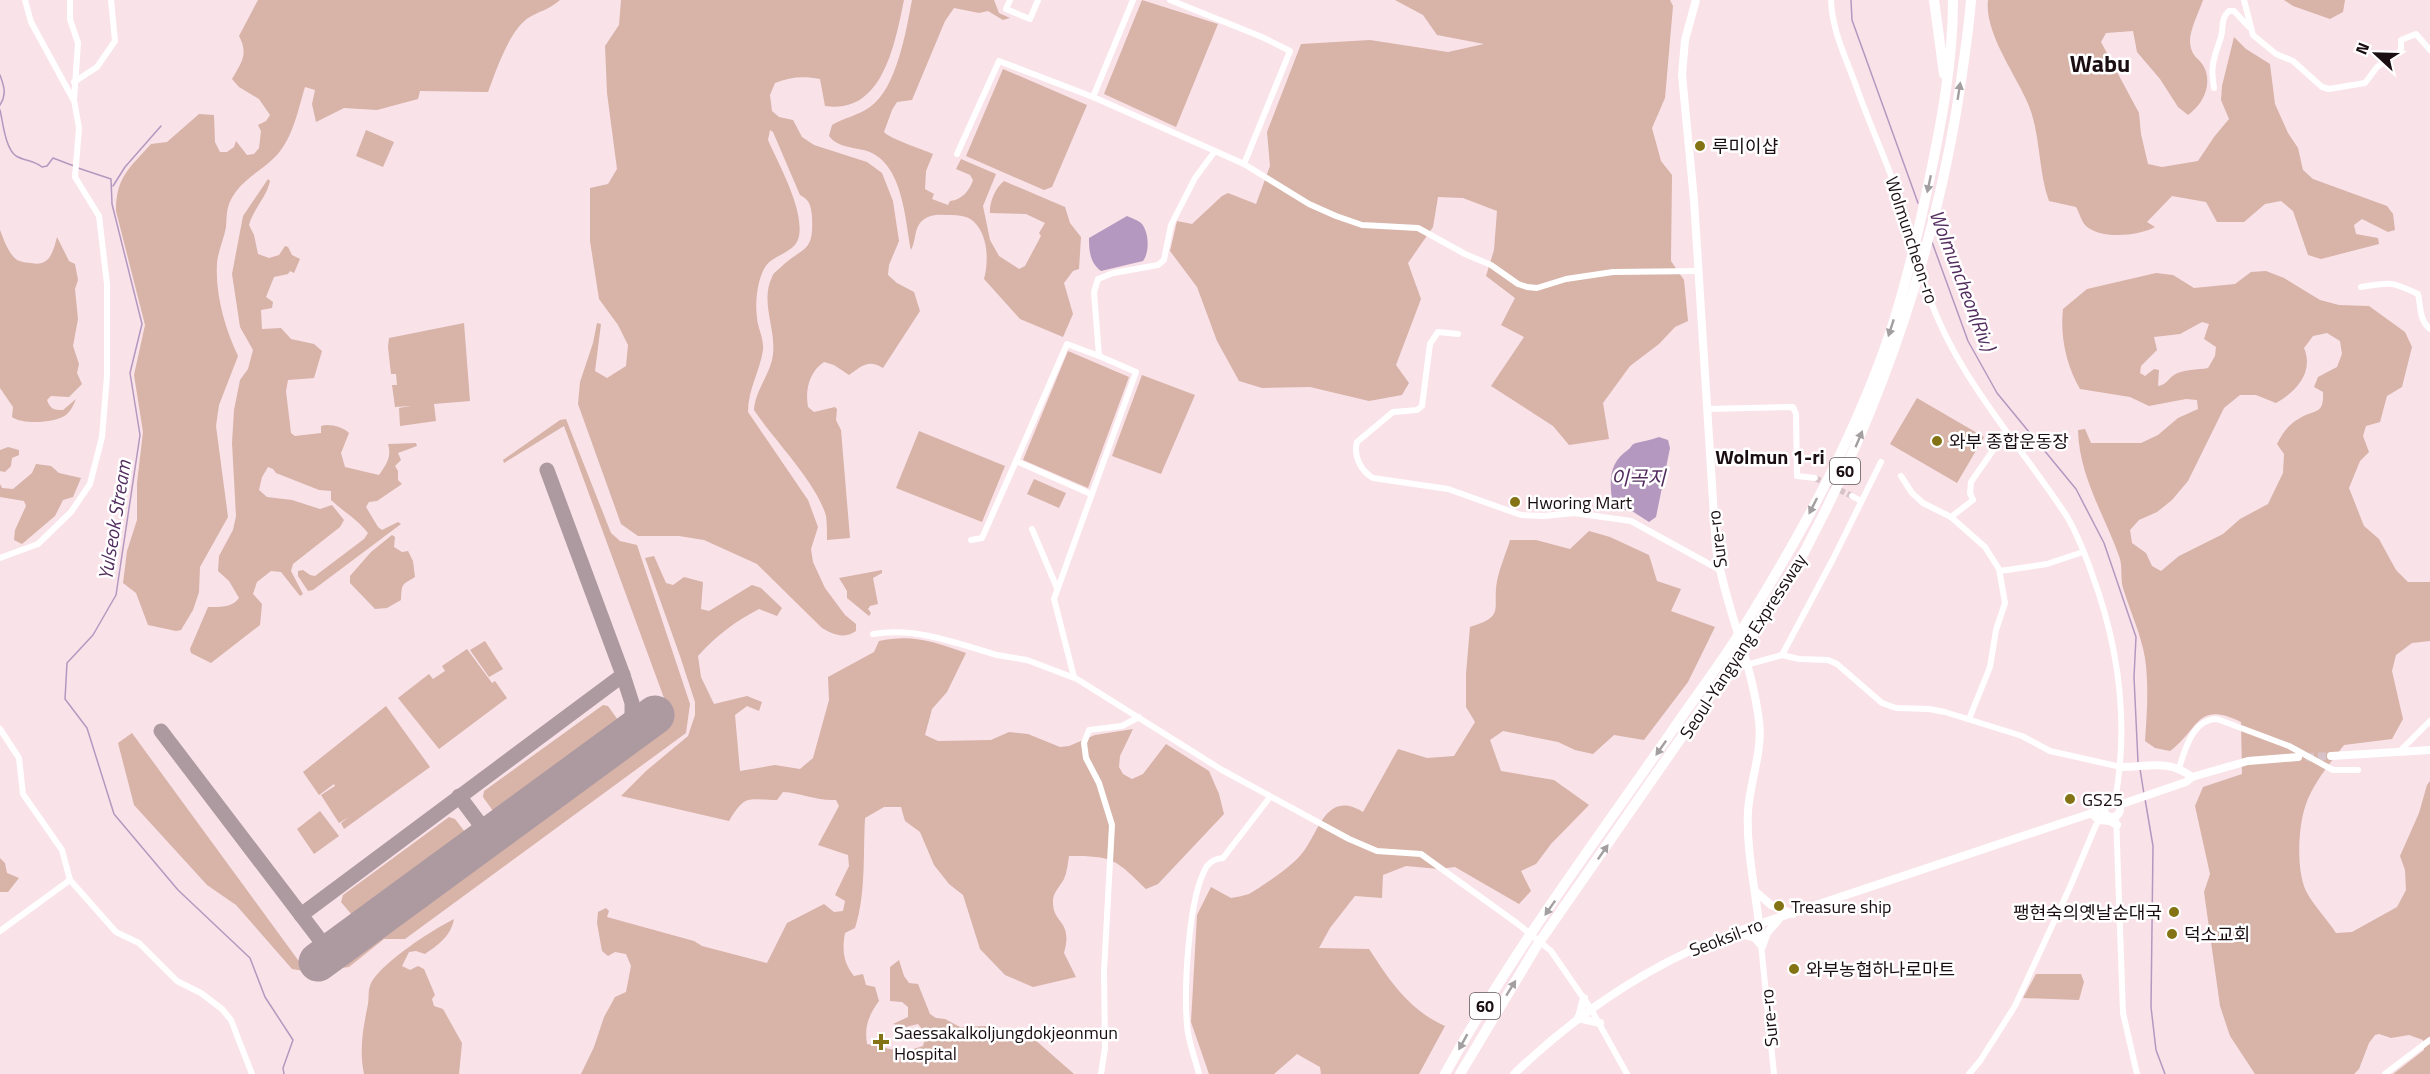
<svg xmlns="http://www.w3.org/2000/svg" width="2430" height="1074" font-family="'Titillium Web','Noto Sans KR',sans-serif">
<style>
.green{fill:#d7b3a8;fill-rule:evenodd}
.water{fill:#b598bf}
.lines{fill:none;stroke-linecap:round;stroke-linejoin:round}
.stream{stroke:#b598bf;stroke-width:1.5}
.taxiway{stroke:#ad9aa0;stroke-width:15}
.runway{stroke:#ad9aa0;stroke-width:39}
.minor-tunnel{stroke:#d8c2c9;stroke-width:6;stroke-dasharray:6 3;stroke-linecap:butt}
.tertiary-tunnel{stroke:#d8c2c9;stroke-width:8;stroke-dasharray:8 4;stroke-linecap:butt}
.minor{stroke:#fff;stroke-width:6}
.tertiary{stroke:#fff;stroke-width:8}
.secondary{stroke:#fff;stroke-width:8}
.motorway{stroke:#fff;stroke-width:10}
.oneway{fill:#a39fa0}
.poi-dot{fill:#847314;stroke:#fff;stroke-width:2}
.labels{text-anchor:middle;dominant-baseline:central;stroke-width:5;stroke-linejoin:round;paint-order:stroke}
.shield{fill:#fff;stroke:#5f5659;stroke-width:1.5}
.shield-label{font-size:16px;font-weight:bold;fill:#1a0e12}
.poi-label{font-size:18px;fill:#1a0e12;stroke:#fff;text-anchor:start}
.street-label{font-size:18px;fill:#1a0e12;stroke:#fff}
.water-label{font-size:20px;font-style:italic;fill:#522c5e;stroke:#fff}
.neighbourhood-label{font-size:20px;font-weight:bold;fill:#1a0e12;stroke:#fff}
.district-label{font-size:24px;font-weight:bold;fill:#1a0e12;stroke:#fff}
</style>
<rect width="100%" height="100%" fill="#fae2e9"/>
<g class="green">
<path d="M258,0H560C549,10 539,11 528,18C509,31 496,71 488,92L420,91L418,99L377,110L344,108L316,122L312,104L315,90L305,87C298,110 293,137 277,155C263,170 244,178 233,196C226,207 227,215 226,227C224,239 218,251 217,263C215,294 225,329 238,356L219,405L216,426L228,517L200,567L199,592L193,610L181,630L176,631L148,625L136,593L123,583L127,551L137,520V483L143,432L134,375L145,325L116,211C116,176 130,168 151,144L167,142L199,114L214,115L215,142L220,152H227L234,147L236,141L247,155L254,154L259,148L261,131L258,125L266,121L270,115L259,99L239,87L232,79C241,63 249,54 239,36Z"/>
<path d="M621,0H904C895,43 883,115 825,106L820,79C803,76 790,77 775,83L770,95L772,111L779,117L793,120L802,137L814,145L867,162L882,173L893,201L899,241L889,265L888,275L897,283L914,292L920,311L883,368C868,359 862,366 849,375L834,365L824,362C809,372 805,390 808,407L814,412L835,407L837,409L836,420L841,430L850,538L827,540C827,532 827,523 826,516C817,483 774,440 754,410C755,390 771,374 773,354C776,328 760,302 772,277C773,273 778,270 781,267C803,246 814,254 812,217C811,206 810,200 800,195L773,132L770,130L768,140C779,165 804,209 799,236C796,254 771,254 764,269C757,282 755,303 757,318C758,329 764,338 763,350C760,371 748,389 748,412L808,500L818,527L811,549L813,562L825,588L845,615L856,624V631C844,639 834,635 822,628L757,564L704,540L679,536H638L621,524L578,404L580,382L593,343L597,323L601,324L595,371L607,378L626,366L628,345L618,325L599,299L590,241V188L608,184L617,169L607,93L605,46L619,25Z"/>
<path d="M912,0H994L999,13L1010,18L1003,20L988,11L979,13L954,8L945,21L912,100L897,102L892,110L884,132C888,138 922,149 933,154L926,171L925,189L934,194L932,199L948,205L950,201C962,200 970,190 973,180L970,175L956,169L961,159L996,174L983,206L990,240L999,256L1019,269L1025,266L1041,236L1039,233L1045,223L1026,214L990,213C989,202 996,187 1004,181L1065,207L1070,223L1081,237L1079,269L1073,271L1064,283L1073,314L1063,337L1020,319L984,279C989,261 988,234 973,221C967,215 954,215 946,215C936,214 927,215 920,223C914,231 916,241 911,250C905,219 903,163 867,151C854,147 838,148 829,136L832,125C844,118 859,115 870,107C897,88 906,31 912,0Z"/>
<path d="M1142,0L1218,24L1176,127L1104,94Z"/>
<path d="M1395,0H1670L1673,6L1665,98L1652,128L1661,161L1672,175L1671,261L1684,280L1688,321L1675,327L1659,344L1630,366L1603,403L1609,439L1569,445L1553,426L1491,386L1524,337L1501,325L1515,298L1486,276L1494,250L1497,211L1463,198L1438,197L1433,227L1408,263L1421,299L1396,365L1409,383L1402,395L1369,401L1310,387L1262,388L1239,381L1217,341L1197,287L1170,251L1177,221L1192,224L1222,196L1228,193L1256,204L1270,166L1267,132L1301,44L1370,40L1448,52L1484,44L1437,35L1423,15Z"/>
<path d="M1988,0H2203C2199,12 2190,29 2190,41C2191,59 2200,57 2205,69C2212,87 2202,105 2188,115L2178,107L2160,79L2137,52L2133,31L2106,33L2101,42L2139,113L2141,134L2148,164L2162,167L2198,161L2214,137L2229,119L2221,100L2222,86L2234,37L2246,49L2270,64L2275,104L2288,133L2298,148L2303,170L2313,179L2387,206L2393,214L2395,230L2388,232L2362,219L2354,225L2356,234L2378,238L2379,244L2321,259L2308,255L2293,211L2281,201L2265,204L2244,222H2217L2206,202L2172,196L2147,222L2155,227C2139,236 2099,240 2085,225C2081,220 2079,212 2076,207L2049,201C2038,171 2041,137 2029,106C2017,76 1984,33 1988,0Z"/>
<path d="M2284,0H2345L2343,12L2330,19L2293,6Z"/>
<path d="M1003,69L1087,105L1052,187L1044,190L966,156Z"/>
<path d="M366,130L394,142L383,167L356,156Z"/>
<path d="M268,179L270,181C267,196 253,210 249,225L254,235L258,254L269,258L279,255L285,246L288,247L292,255L300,259L294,273L290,271L288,274L274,277L266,297L273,302L272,308L261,310L262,329L281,328L291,339L314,344L322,351L314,378L288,380L286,391L291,433L295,436L321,433V426C329,423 343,427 349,433L341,453L345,467L379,475C386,465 392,457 388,444L416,443L417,446L398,453L401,460L395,466L398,471V480L402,484L377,501L369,502L366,507L378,527L382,530L398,522L401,524L313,590L308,591L298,576V571L303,570L310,575L315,576L364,539L368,533C357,519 344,512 331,500V491L319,490L276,473L273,469L268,467L262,477L259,490L267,497L292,500L320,509L332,505L344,520L340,527L293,564L291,571L303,594L300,596L281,572L271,571L257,582L253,594L262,604L260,625L211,663L191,653L190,649L208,607C219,607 232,608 239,598L229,581L218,571L219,556L233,530L236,516L232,443L234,410L240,380L248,369L253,350L240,327L232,274L243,216Z"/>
<path d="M0,230C4,240 8,253 17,260C21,262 27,263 31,263C50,267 53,252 57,237L69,261L75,264L78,280L75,289L78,319L73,346L79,364L77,373L82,384L69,397L51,396L47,400C50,409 54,410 63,410L76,399C74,404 71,411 66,415C55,423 23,425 12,417L13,407L0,388Z"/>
<path d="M2266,271L2284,278L2320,300L2339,305L2369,306L2405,332L2412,347L2402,387L2387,396L2380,422L2366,426L2363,436L2369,452L2360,461L2349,488L2364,526L2379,539L2396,570L2408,582H2430V641L2412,643L2396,655L2392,671L2403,719L2392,739L2344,745C2330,763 2314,782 2306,804C2298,826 2296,870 2306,891C2313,905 2327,919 2336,933L2352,932L2397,907L2406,890L2405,870L2400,856L2419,813L2427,785L2430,781V1074H2393L2424,1050L2423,1040L2409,1035L2391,1038L2379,1034L2375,1035L2369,1043L2359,1069L2354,1074H2255L2230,1036L2220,1006L2204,892L2210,874L2195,806L2203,787L2242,774L2241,722C2196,700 2199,730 2170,751L2155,748L2145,741C2147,713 2149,686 2145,658C2141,634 2130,611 2123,588C2120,577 2123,566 2119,556C2104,514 2079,476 2078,430L2085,429L2091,443H2141L2158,435L2178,418L2198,409L2197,400L2186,399L2149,406L2130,397L2080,389C2066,365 2060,336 2063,309L2087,289L2156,273L2173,275L2194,288L2235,284L2251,272ZM2202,322L2209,324L2204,339L2216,347L2215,356L2208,368C2198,370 2183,369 2174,375C2167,380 2167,384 2158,386L2159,370L2154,369L2145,376L2140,373L2141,366L2157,350L2154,337L2180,334ZM2327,333L2340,341L2342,354L2337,367L2318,377L2314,387L2323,392C2324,415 2316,409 2300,418C2289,424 2283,432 2277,444L2284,454L2283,473L2268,504L2240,519L2223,534L2179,556L2161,571L2152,566L2146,553L2132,543L2130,530L2139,520L2157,512L2172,500L2188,481L2224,408L2240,395H2256L2276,403C2297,391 2314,372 2304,348L2313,336Z"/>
<path d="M464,323L470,401L434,404L436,421L400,426L399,408L411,406L395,407L392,385H397L396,374H391L388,347L389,338Z"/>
<path d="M1068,351L1129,377L1088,488L1023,460Z"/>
<path d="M1142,375L1195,395L1161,474L1112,456Z"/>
<path d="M1917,398L1984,437L1957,483L1890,444Z"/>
<path d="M566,419L611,533L620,541L637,545L690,704L686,733L405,939H384L349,967L311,972L292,969L236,905L207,885L134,805L118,743L132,733L306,971L333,967L671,717L564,426L504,463L503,460L560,420Z"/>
<path d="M919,431L1005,466L982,522L896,488Z"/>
<path d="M8,447L19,450V455L12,458L11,466L5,472L0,471V450Z"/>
<path d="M36,464L51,466L59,473L81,478L73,497L63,500L55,516L22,544L14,540L15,530L26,506L24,501L0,497V484L2,488L13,489L32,473Z"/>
<path d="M1034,479L1066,493L1059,508L1027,494Z"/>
<path d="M1589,531L1610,537L1649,555L1657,581L1681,589L1671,611L1715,627L1688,682L1644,740L1614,735L1593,754L1575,750L1558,742L1503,731L1490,740L1501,771L1554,780L1589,805L1551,844L1536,864L1521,871L1531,891L1519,904L1455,867L1439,869L1406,866L1383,875L1382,898L1355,896L1330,928L1319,948L1369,949C1390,981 1409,1010 1445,1026L1419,1074H1321L1320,1067L1297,1054L1274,1074H1209L1191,1022L1197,915L1211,887L1231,898C1236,897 1243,896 1249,894C1261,887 1289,868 1298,858C1319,838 1323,788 1363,812L1398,749L1427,758L1454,756L1475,722L1466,707V674L1470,627C1506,616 1492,610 1497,581C1500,567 1506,553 1510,540H1536L1570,549Z"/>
<path d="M392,535L395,537L394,547L402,552L408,551L413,561L415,577C401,585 402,584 401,600L387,608L375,609L350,583V576L371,552Z"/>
<path d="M654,556L666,583L673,585L684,577L703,582L701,609L709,611L752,585L761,588L782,608L777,616L759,609C734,622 716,636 698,656L701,677L714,704L747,696L762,702L759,711L747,706L735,715L740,771L775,765L800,769L813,758L829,700L828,677L874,652L879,641C913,634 934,642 966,653L947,692L932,709L925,735L938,741L991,740L1009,732L1028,734L1060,747L1069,746L1095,735L1133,729L1120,756L1119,767L1123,774L1132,779L1143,774L1166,744L1209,771L1219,794L1224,814L1158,884L1146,889C1115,859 1114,856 1069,856C1068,863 1067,872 1064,879C1059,888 1052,893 1053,904C1054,924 1073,921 1064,953L1076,977L1033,987L1005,975L980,949L963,895L949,884L934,865L920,832L905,821L901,807H884L865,818C863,854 866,894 855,928L845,933C842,949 843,963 854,976L863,974L866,985L875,987L879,1001C869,1015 864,1026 867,1044L904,1052L923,1046L926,1034L918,1024L906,1027L893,1024L908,1017V1007L902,1002L890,1001V967L899,960L904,976L909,983L918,984L930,1014L936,1018L945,1019L960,1027L987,1026L1033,1038L1074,1074H581L594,1047L604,1017L615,997L626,992L631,966L626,954L615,952L608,956L602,951L597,923L598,912L606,908L609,911L607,917L694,941L702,946L767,963L787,923L824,904L834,912L843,911L845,901L835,895L849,866L848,855L818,845L839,806L836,800C817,801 802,793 783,792L777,800C747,800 746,793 729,821L621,796L646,771L688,736L695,715V702L680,656L645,558Z"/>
<path d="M882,570V573L873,578L878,604L870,606L868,609L871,613L869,616L847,598V591L839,578Z"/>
<path d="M485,641L503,669L489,677L470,650Z"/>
<path d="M467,649L492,683L495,681L507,698L439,749L398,698L429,674L433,679L445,671L442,666Z"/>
<path d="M603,705L608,706L618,720L616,726L498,812L493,811L483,797L484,791Z"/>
<path d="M386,706L430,767L344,829L341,823L349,817L339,823L321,795L335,786L334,784L319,795L303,772Z"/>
<path d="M320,811L339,836L314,854L297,829Z"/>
<path d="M449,817L455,819L465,832L464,838L358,916L352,915L341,902L343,895Z"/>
<path d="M0,858L5,863L7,873L19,878L8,892H0Z"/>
<path d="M454,919C451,936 438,945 425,954L416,951L409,952L402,966L410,970L418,966L424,969L435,995L432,999L434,1006L443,1009L462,1043L459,1074H364C359,1049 363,1029 368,1004C369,999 368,991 370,986C377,965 434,929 454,919Z"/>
<path d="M2036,974H2081L2084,982L2079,1000L2023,998Z"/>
</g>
<g class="water">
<path d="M1127,216C1131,218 1138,220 1141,223C1149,231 1150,252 1143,261L1101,271C1090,263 1089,251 1089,238Z"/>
<path d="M1659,437L1668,440L1670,448L1656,517L1649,522L1632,511L1620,509L1613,505C1609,482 1608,463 1629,449C1632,446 1632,444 1636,443C1643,441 1651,440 1659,437Z"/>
</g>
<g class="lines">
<g class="stream">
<path d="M1851,0L1852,20L1918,203"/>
<path d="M0,75C4,86 7,94 0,105"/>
<path d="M0,110C3,122 5,148 16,156C24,161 34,160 42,167L47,166L53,158L74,166"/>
<path d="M78,168L111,179L112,204L142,324L130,373L140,435L116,595L93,635L67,663L65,699L87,728L114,814L178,890L250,958L265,997L293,1040L283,1068L284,1074"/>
<path d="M113,186L125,167L161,126"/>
<path d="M1932,242L1968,341L1997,393L2076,489L2104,543L2136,637L2134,677L2138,762"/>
<path d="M2140,769L2144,794"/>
<path d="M2145,799L2153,846L2151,1007L2156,1050L2165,1074"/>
</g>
<g class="taxiway">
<path d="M547,470L623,675L632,703V732"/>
<path d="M161,731L330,953"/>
<path d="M459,796L489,836"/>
<path d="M301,915L623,675"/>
</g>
<path class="runway" d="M318,962L655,715"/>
<path class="minor-tunnel" d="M1815,478L1852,496"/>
<path class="tertiary-tunnel" d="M2306,757L2331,756"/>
<g class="minor">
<path d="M25,0L31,22L73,99"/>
<path d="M1010,0L1006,9L1030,19L1038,0"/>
<path d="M1170,0L1262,37L1290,51L1244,164"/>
<path d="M1831,0C1832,30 1845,56 1855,83C1874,137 1899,188 1914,242"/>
<path d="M2244,0L2253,35L2276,54L2293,61L2322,87L2329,89L2365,83L2377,67L2401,51V40L2416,34L2430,50"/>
<path d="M74,82L97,67L115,41L111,0"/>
<path d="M2214,88C2210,65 2214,58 2221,37C2224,27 2220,19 2229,11H2234L2249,27"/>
<path d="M1093,97L1133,0"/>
<path d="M957,154L999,61L1093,97L1215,151L1244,164L1309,204L1336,216L1362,225L1418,228L1465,254L1491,265L1518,284L1527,287L1537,288L1566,279L1613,272L1699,271"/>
<path d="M1921,270C1945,365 2014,436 2066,515C2077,533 2085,554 2092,574C2119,647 2129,724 2115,801"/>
<path d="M2361,287C2390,282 2391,281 2418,294C2421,307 2419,320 2430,329"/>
<path d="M1458,334L1438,332L1430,344L1422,406L1417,410L1393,412L1357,442C1353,456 1361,471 1373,478L1448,489L1521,515L1544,516L1574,513L1631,521L1720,570"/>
<path d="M1707,409L1793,407L1796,414L1797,476L1815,478"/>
<path d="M1901,476L1912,493L1923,503L1951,517L1985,547L1999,569L2005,603L1996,630L1990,667L1969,719"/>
<path d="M1091,494L1016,461L1067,344L1099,356"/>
<path d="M1852,496L1861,501"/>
<path d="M1951,517L1973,500L1970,493L1971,482L2005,433"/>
<path d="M1032,529L1057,588"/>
<path d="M971,540L982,538L1016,461"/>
<path d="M0,558L38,544L71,512L90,484L102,437L107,376V284L99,216L75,177L79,128L74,100L78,43L70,19V0"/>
<path d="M2000,571L2047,564L2083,552"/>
<path d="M873,634C916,627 956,643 997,655L1027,660L1077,679L1222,770L1349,839L1377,851L1421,854L1518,924L1551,951L1591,1009L1627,1074"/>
<path d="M1782,655L1833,559L1881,462"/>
<path d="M1746,665L1782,655L1799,659L1828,660L1837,664L1882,703L1896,708L1929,709L1945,712L2022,736L2050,751L2121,767"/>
<path d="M1074,677L1054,599L1136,372L1099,356L1094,292L1098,279L1113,273L1158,265L1164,260L1171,225L1195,178L1215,151"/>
<path d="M0,729L19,758L23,794L62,850L70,880L116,932L139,943L177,981L201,993L222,1009L231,1020L252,1074"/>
<path d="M2399,752L2430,721"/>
<path d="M2179,768C2185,749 2193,719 2217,719L2289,746L2333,770H2358"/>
<path d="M2116,815L2123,1013L2137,1074"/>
<path d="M1759,924L1774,1074"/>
<path d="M0,931L70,880"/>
<path d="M1101,1074L1105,1048L1104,971L1112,825L1099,783L1086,758L1084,743L1089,730L1122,726L1139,717"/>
<path d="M1199,1074C1195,1058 1188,1041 1187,1025C1184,989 1188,896 1207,866C1212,860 1216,859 1223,858L1270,797"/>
<path d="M1969,1074L1980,1061L2015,1006L2070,887L2096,825L2105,813"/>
<path d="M2385,1074L2430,1040"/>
</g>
<g class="tertiary">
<path d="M2331,756L2430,750"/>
<path d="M2121,767C2149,767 2168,759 2192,777"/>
<circle cx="2112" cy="809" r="8"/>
<path d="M2119,805L2186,782L2192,777L2248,761L2298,757"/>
<path d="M2091,813L2099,820L2110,821L2117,825"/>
<path d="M1759,924L2104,809"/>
<path d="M1762,946L1767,933L1779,919"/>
</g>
<g class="secondary">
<path d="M1756,892L1771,905L1793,914"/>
<path d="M1737,933L1755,938L1762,946"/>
<path d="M1579,1017L1584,998"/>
<path d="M1578,1018L1600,1023"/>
<path d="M1514,1074C1584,1007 1666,953 1759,924C1755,887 1746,848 1748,811C1750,781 1763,751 1759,721C1752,662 1725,607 1716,548L1694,200L1682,75L1685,40L1696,0"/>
</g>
<g class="motorway">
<path d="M1934,0L1944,74"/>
<path d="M1445,1074C1514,948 1602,833 1683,715C1705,684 1728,653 1748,620C1805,528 1858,430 1892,327C1907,281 1918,233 1928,186C1941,125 1953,63 1953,0"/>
<path d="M1460,1074L1536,947L1783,591C1867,442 1927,282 1956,113C1962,75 1968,38 1971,0"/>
</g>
</g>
<defs><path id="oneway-solid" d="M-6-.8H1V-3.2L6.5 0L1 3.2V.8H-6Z" transform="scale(1.5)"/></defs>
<g class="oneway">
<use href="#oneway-solid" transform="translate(1959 91) rotate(-81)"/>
<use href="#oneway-solid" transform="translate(1929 184) rotate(102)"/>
<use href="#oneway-solid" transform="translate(1891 328) rotate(108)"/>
<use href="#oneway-solid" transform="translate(1859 439) rotate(-67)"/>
<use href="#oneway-solid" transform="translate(1813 506) rotate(117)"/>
<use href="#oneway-solid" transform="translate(1661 748) rotate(125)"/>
<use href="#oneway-solid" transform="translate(1603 852) rotate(-55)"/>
<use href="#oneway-solid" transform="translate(1550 908) rotate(125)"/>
<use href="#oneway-solid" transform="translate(1511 988) rotate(-58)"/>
<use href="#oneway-solid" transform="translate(1463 1042) rotate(119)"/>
</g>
<g class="poi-dot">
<circle cx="1700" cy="146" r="6"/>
<circle cx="1937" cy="441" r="6"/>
<circle cx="1515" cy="502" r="6"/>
<circle cx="2070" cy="799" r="6"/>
<circle cx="1779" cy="906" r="6"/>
<circle cx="2174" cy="912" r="6"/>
<circle cx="2172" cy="934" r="6"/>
<circle cx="1794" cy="969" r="6"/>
<path d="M878 1033h6v6h6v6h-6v6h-6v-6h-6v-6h6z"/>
</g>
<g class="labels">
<g class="shield">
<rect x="1830" y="458" width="30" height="26" rx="4.5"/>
<rect x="1470" y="993" width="30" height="26" rx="4.5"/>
</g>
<g class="shield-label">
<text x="1845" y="471">60</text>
<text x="1485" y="1006">60</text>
</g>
<g class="poi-label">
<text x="1712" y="146">루미이샵</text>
<text x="1949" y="441">와부 종합운동장</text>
<text x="1527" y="502">Hworing Mart</text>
<text x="2082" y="799">GS25</text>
<text x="1791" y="906">Treasure ship</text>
<text x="2162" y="912" text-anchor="end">팽현숙의옛날순대국</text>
<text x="2184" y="934">덕소교회</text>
<text x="1806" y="969">와부농협하나로마트</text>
<text x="894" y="1032">Saessakalkoljungdokjeonmun<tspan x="894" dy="21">Hospital</tspan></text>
</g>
<g class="street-label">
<text transform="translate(1912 240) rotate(72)">Wolmuncheon-ro</text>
<text transform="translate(1717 539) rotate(-97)">Sure-ro</text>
<text transform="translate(1743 646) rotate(-57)">Seoul-Yangyang Expressway</text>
<text transform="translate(1726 937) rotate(-21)">Seoksil-ro</text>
<text transform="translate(1769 1018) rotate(-95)">Sure-ro</text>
</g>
<g class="water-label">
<text transform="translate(1963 280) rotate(69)">Wolmuncheon(Riv.)</text>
<text x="1638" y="477">이곡지</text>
<text transform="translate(114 520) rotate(-81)">Yulseok Stream</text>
</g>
<g class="neighbourhood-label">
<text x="1770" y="456">Wolmun 1-ri</text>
</g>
<g class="district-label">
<text x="2100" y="63">Wabu</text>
</g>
</g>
<g transform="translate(2376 54) rotate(292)" stroke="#ffffff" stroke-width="4.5" paint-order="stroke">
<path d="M0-4.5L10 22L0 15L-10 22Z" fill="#1a0e12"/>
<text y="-9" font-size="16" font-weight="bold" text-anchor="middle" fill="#1a0e12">N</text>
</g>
</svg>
